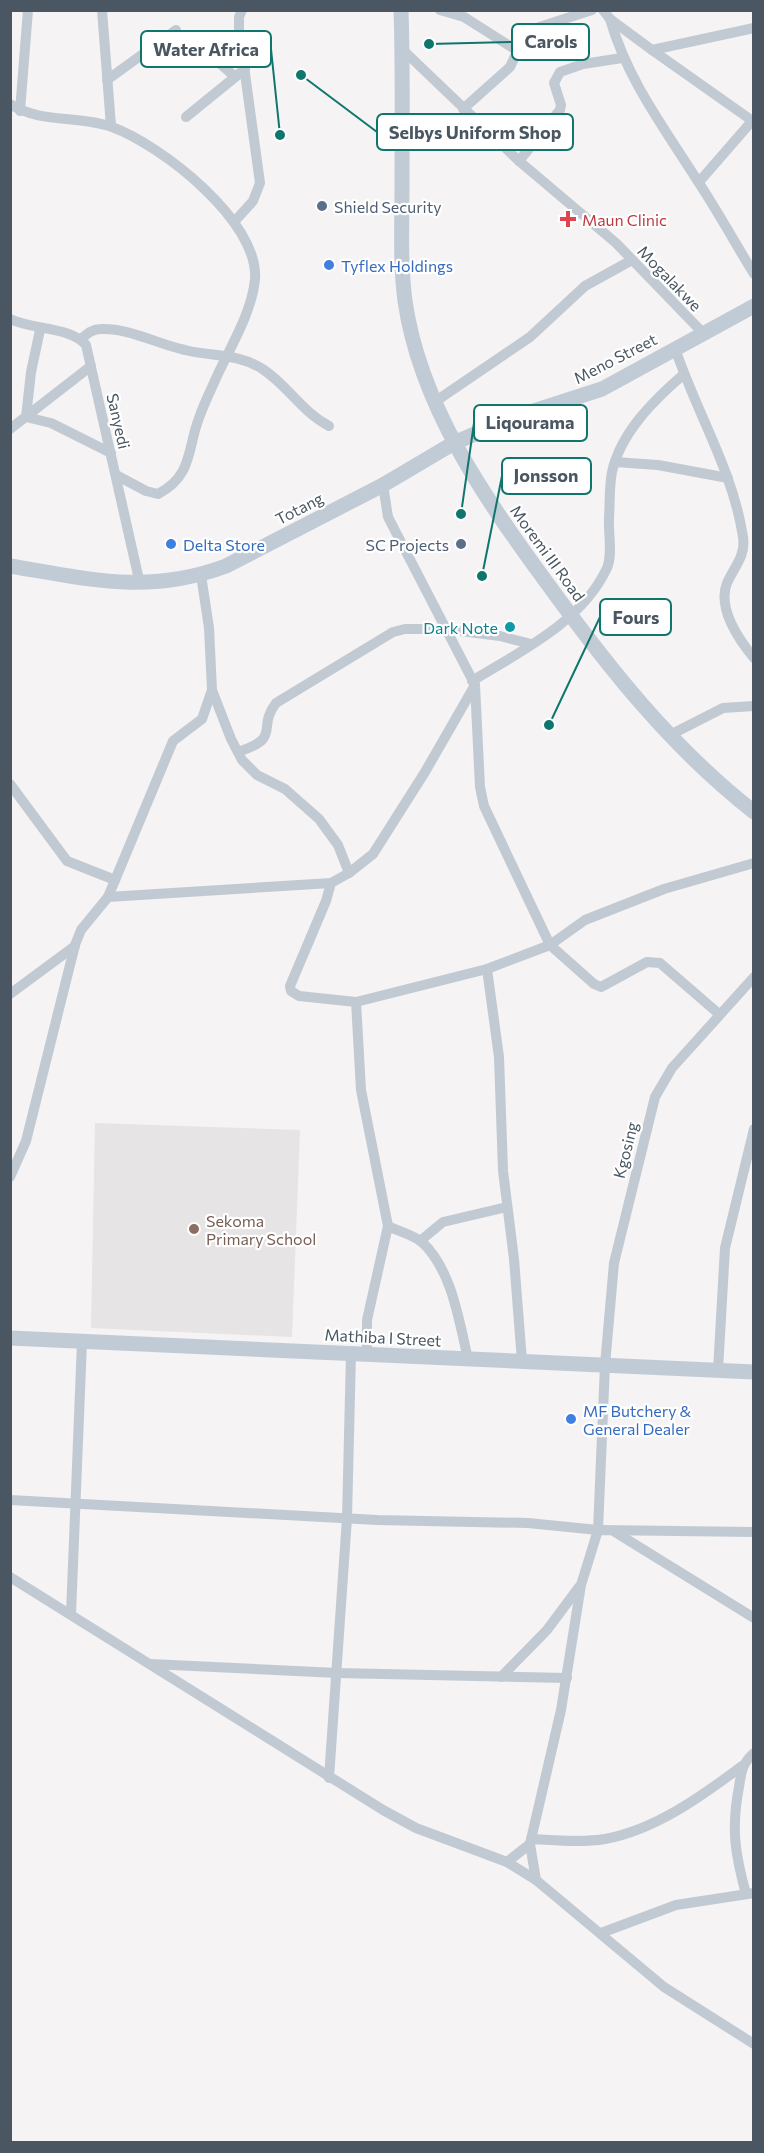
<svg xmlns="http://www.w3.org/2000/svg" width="764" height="2153" font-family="Commissioner,sans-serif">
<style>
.education{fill:#e6e4e5}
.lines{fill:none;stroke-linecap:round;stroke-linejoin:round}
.street{stroke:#c1cad2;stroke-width:10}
.secondary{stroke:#c1cbd6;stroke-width:15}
.service-dot{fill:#5c6f8a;stroke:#fff;stroke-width:2}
.health-dot{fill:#e0444e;stroke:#fff;stroke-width:2}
.shop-dot{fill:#3f7fe0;stroke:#fff;stroke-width:2}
.culture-dot{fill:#0f9aa8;stroke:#fff;stroke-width:2}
.education-dot{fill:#8d6e63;stroke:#fff;stroke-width:2}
.labels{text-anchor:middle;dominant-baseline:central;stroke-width:4.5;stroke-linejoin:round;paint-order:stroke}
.service-label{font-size:16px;fill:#4e5e75;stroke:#fff;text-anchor:start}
.health-label{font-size:16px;fill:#be3a42;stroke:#fff;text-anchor:start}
.shop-label{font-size:16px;fill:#366cbe;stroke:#fff;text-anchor:start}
.street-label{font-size:16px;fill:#4a5661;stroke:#fff}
.culture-label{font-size:16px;fill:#0d838f;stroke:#fff;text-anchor:end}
.education-label{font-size:16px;fill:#785e54;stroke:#fff;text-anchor:start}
.leader{fill:none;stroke:#0f766e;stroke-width:2}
.callout-dot{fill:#0f766e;stroke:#fff;stroke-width:2}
.callout{fill:#fff;stroke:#0f766e;stroke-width:2}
.callout-label{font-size:18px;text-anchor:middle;font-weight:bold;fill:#4a5661}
</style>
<rect width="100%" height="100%" fill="#f5f3f3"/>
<path class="education" d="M95,1123L300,1130L292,1337L91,1328Z"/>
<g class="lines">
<g class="street">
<path d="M102,10L111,126"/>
<path d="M440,10L464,17L516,50"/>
<path d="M603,10L610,19L652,50L754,122"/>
<path d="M610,19C628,81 663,126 697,180C717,210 735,243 754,274"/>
<path d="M403,50L519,161L616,243L703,333"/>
<path d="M652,50L754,28"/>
<path d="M197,51L214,58L235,77"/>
<path d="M107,80L176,30"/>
<path d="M10,104C41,124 79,115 112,127C161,145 259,221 255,279C252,312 231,346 217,376C211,390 204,403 199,418C187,449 193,476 158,494L146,491L116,475"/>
<path d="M463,109L510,67L527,31L592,10"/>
<path d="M20,111L28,10"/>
<path d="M186,117L245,69"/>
<path d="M519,161L560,110L561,105L554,83L560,72L583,64L622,58"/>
<path d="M699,182L752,121"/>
<path d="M234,222L253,201L260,183L239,30V17L242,10"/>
<path d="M10,319C33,330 71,327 86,345L140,584"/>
<path d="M40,330L31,372L26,417L51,423L111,453"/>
<path d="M81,339C87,334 92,329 101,329C130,328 157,344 185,350C213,357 239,353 264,370C288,386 302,412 329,426"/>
<path d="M675,348C696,412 733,470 743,537C746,556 734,567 727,583C717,608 739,640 754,658"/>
<path d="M436,401L530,337L585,286L632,260"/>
<path d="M10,429L91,366"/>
<path d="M615,462L658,465L728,478"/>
<path d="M383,485L388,517L475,685L480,787L484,806L550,945L594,984L601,987L647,962L660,963L719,1014"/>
<path d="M201,575L209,628L212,690L231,739L242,760L257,775L285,789L319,819L338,845L349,873"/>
<path d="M472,681C521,651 582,622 607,568C613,554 608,533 609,518C610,503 609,487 612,472C621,432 654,400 684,374"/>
<path d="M668,736L723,708L754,706"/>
<path d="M238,752C283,737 256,729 276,703L393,632L405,629H445L500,636L531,644"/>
<path d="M10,784L67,861L115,880"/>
<path d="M331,883L326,901L290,986L291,991L299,996L356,1002L361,1090L388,1226L367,1320V1354"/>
<path d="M108,897L173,741L202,719L212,690"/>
<path d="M487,969L550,945L585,920L664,889L754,863"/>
<path d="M10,994L75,946"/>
<path d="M356,1002L487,969L499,1057L503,1171L514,1259L522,1361"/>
<path d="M10,1177L26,1141L75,945L81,930L108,897L331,883L349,873L373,854L425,772L475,685"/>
<path d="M388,1226C398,1231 413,1235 422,1242C452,1270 459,1321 468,1359"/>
<path d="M420,1241L443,1222L507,1207"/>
<path d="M718,1370L725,1248L754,1129"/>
<path d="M10,1500L377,1520L528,1523L598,1530L605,1365L614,1263L655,1097L672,1068L754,977"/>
<path d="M615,1532L754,1618"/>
<path d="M10,1577L383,1810L416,1828L507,1862L536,1880L664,1987L754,2044"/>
<path d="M71,1614L82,1342"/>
<path d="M151,1664L337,1673L567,1678"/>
<path d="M501,1677L547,1630L579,1587"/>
<path d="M329,1778L347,1518L351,1353"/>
<path d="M531,1839C554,1840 581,1843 605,1839C655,1830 702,1796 742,1766"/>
<path d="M507,1862L530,1844"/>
<path d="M536,1880L530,1844L561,1710L581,1585L598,1530L754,1532"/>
<path d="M746,1894C735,1854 731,1828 739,1787C741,1773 742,1763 754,1753"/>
<path d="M601,1933L676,1905L754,1893"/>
</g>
<g class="secondary">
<path d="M401,10C403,69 402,127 402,186C402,224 400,263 405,301C420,406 486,500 547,583C608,667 671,747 754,812"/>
<path d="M10,566C89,579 148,595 226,566L383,485L454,443L512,418L602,389L754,306"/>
<path d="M10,1338L754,1372"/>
</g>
</g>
<g class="service-dot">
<circle cx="322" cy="206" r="6"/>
<circle cx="461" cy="544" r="6"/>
</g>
<path class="health-dot" d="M565 210h6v6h6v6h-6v6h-6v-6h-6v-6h6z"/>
<g class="shop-dot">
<circle cx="329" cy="265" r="6"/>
<circle cx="171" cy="544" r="6"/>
<circle cx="571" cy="1419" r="6"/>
</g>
<circle class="culture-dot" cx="510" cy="627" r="6"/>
<circle class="education-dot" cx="194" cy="1229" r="6"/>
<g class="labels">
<g class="service-label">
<text x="334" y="206">Shield Security</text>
<text x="449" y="544" text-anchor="end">SC Projects</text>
</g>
<g class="health-label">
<text x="582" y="219">Maun Clinic</text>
</g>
<g class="shop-label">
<text x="341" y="265">Tyflex Holdings</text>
<text x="183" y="544">Delta Store</text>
<text x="583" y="1410">MF Butchery &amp;<tspan x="583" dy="18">General Dealer</tspan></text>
</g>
<g class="street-label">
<text transform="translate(670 278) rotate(46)">Mogalakwe</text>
<text transform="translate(615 358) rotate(-27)">Meno Street</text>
<text transform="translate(119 421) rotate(77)">Sanyedi</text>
<text transform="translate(299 508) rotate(-27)">Totang</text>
<text transform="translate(548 553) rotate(54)">Moremi III Road</text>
<text transform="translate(625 1150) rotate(-76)">Kgosing</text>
<text transform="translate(383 1337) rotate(3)">Mathiba I Street</text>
</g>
<g class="culture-label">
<text x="498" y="627">Dark Note</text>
</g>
<g class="education-label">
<text x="206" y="1220">Sekoma<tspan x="206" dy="18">Primary School</tspan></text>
</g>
</g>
<path class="leader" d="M429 44L512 42M280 135L271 49M301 75L377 132M461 514L474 423M482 576L502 476M549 725L600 617"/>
<g class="callout-dot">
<circle cx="429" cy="44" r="6"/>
<circle cx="280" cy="135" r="6"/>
<circle cx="301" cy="75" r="6"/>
<circle cx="461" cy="514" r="6"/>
<circle cx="482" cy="576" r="6"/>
<circle cx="549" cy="725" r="6"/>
</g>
<g class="callout">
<rect x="512" y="24" width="77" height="36" rx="6"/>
<rect x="141" y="31" width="130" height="36" rx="6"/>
<rect x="377" y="114" width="196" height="36" rx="6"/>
<rect x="474" y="405" width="113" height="36" rx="6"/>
<rect x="502" y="458" width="89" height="36" rx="6"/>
<rect x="600" y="599" width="71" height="36" rx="6"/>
</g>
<g class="callout-label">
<text x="551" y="48">Carols</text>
<text x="206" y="56">Water Africa</text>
<text x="475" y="139">Selbys Uniform Shop</text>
<text x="530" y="429">Liqourama</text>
<text x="546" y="482">Jonsson</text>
<text x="636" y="624">Fours</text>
</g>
<rect width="764" height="2153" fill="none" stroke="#4a5661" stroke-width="24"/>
</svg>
